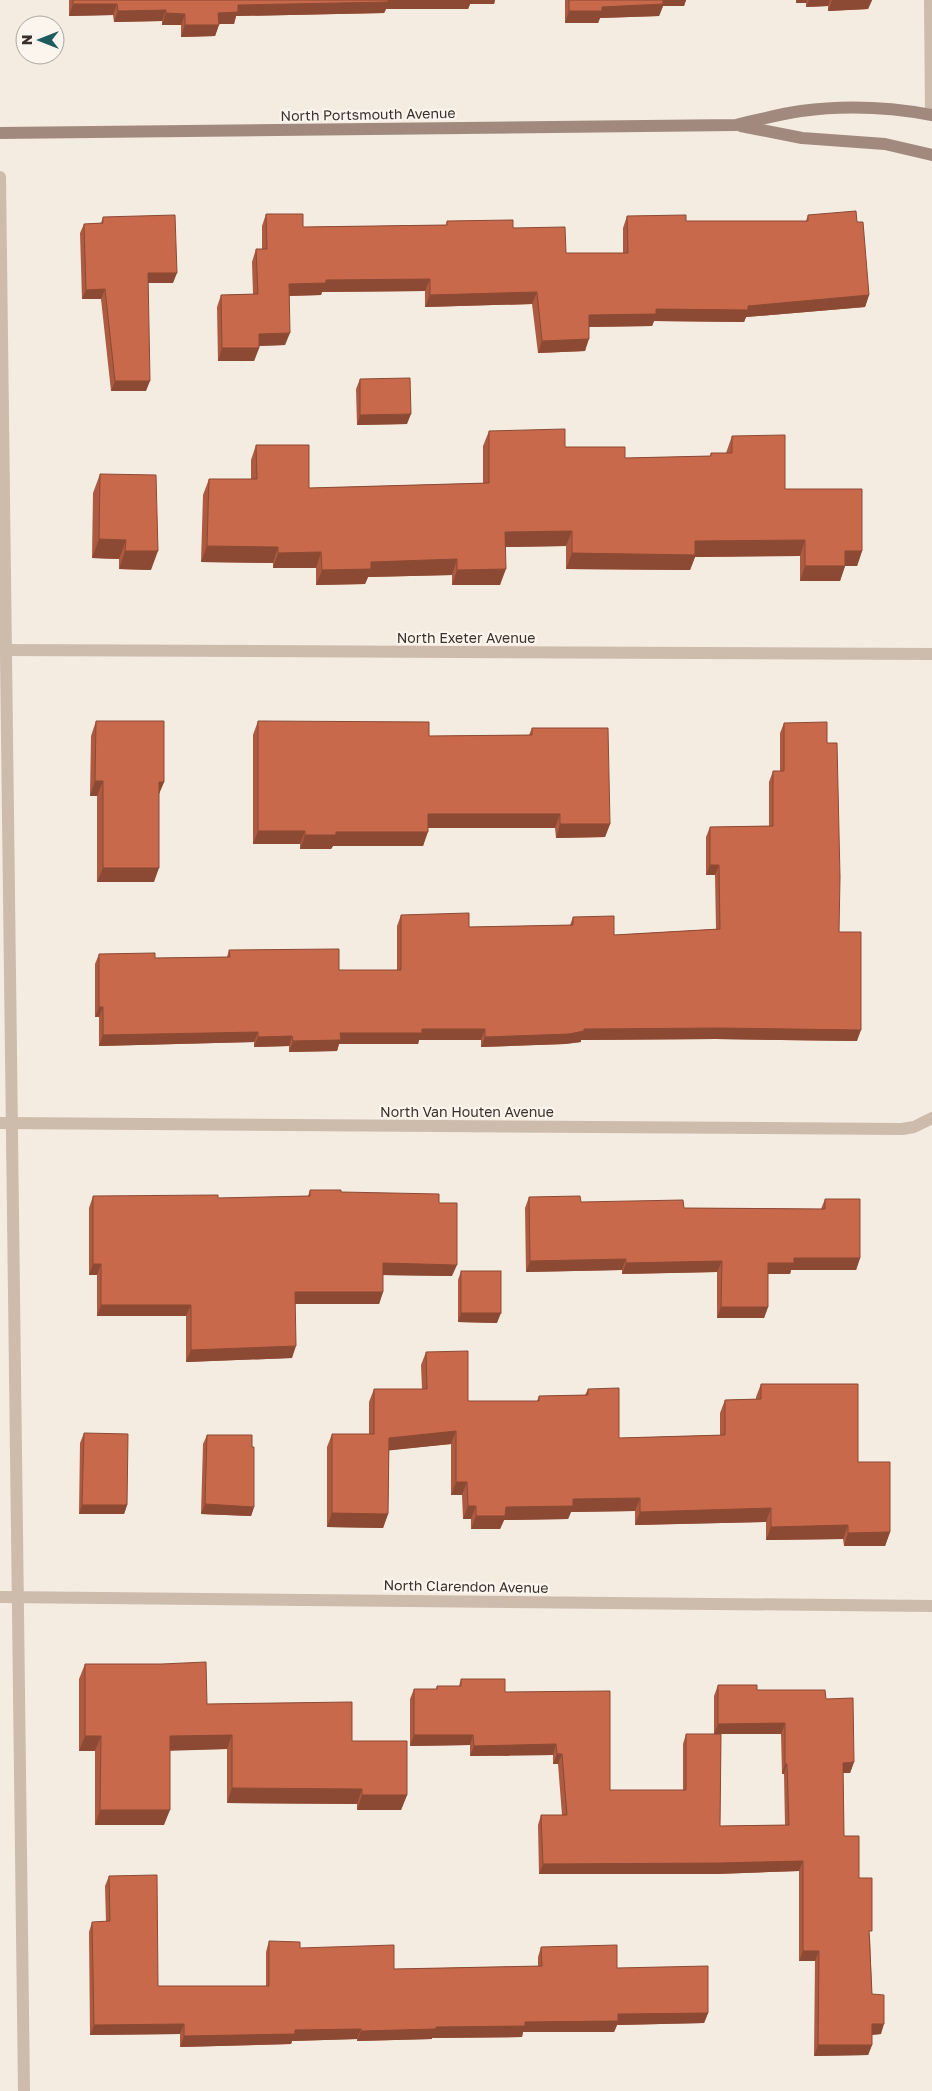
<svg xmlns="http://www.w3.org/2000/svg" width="932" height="2091" font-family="'Golos Text',sans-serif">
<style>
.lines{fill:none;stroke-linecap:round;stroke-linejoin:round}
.street{stroke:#cdbbac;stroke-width:12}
.secondary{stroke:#a18a7d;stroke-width:12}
.wall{fill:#ac5a40;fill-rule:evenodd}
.shaded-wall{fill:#8c4a34}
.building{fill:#c8694b;stroke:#8c4a34}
.labels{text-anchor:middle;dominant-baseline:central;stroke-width:4.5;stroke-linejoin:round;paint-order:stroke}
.street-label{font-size:14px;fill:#3b302b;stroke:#fbf5ee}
</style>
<rect width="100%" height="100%" fill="#f4ebe1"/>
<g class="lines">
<g class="street">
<path d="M930,0L931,114"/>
<path d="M0,177L24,2091"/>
<path d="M0,650L932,654"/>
<path d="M0,1123L902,1129L914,1127L932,1118"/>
<path d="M0,1597L932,1606"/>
</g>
<g class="secondary">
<path d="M741,126L802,138L885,144L932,155"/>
<path d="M0,133L736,125C758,120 779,114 801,111C845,105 889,107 932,115"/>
</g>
</g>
<g class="wall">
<path d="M69,0H495L494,4H470L468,9H386L384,13L236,16L234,24H219L215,36L181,37V25H162V21L114,22L113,15L69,16Z"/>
<path d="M565,0H686L684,6H663L659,16L600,18L598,23H565Z"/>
<path d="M796,0H872L868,9L828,11V6L806,7V3H796Z"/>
<path d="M266,214L303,227L446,225L447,221L513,228L566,253H623V228L627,216L686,221H806L808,215L857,222L869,295L865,307L746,317L744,322L654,321L652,326L589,327L585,351L538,353L532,304L425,307V291L322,292L321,295L289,296L285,345L259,346V348L254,361H218L217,307L221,295L253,294L252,262L256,249H262V226Z"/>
<path d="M103,217L173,283H148L146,391H111L101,299H82L80,233L84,224L101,223Z"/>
<path d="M360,379L407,424L357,425L356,389Z"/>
<path d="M489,431L565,447L625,458L710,456L711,453H726L732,436L785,489L862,551L857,566H845L840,581H800V556L695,557L690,570L566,569V546L506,547L500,585H452V575L368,577L365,584L316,585V568H273V563L201,562L203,495L209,479H251V460L256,445L309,488L483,483V446Z"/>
<path d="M100,474L151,570L119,569V559L92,558L93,493Z"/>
<path d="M96,721L164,782L159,794L154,882H97V796H90L91,736Z"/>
<path d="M258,721L429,736L529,735L532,728L610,824L605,837L556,838L555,828H428L423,846H333L331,849H300V844H253V735Z"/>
<path d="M784,723L827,743L839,932L857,1041L716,1039L581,1040V1042L565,1044L481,1047V1040H419L418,1044H339L337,1051L289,1052V1046L254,1047V1042L99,1046V1017H95V964L99,954L155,958L227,957L229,950L339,970H397V926L401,915L469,927L570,925L573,917L614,935L716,929L715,875H706V837L710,827L769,826V782L773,771H780V733Z"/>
<path d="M310,1190L341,1192L439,1203L452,1276L383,1275V1292L379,1304H295L292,1358L186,1362V1316H97V1275H89V1208L93,1196L218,1198L308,1196Z"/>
<path d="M529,1197L581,1202L684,1208L821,1209L825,1199L860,1258L856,1270H791L790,1274H768V1307L764,1318H717V1272L622,1274V1270L526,1272L525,1208Z"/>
<path d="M461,1271L497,1323L458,1322V1280Z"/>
<path d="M426,1352L468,1401H537L539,1396L585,1395L588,1389L619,1438L720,1435V1413L725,1400L756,1399V1397L761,1384L858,1462L890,1532L885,1546H844L843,1539L766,1540V1522L635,1525V1511L571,1512L568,1519L504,1520L500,1529H471V1519H463L462,1495H451V1444L389,1450L388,1514L383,1528L327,1527V1447L332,1434H369V1402L374,1389H422L421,1365Z"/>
<path d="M84,1433L127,1505L124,1514H79L80,1443Z"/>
<path d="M207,1435L252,1447L254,1507L251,1516L201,1514L203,1444Z"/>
<path d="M85,1664L207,1704L352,1741L407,1795L401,1810H357V1804L227,1803V1749L170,1750L164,1825H95V1751H79V1679Z"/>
<path d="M461,1679L505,1692L610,1790H683V1744L686,1734H714V1696L718,1685L826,1699L854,1762L850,1773H843L844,1836L859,1878L870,1937L872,1994L881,2034L872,2035V2045L868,2055L814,2056L815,1961H799V1871L716,1874H539L538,1825L541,1815H562L558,1764H553V1755L470,1756V1745L410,1746V1699L414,1689H436L437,1686H459ZM721,1734H781L782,1774H784L785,1825L720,1826Z"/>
<path d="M109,1876L158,1986H266V1952L269,1941L394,1969L538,1966V1957L541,1947L617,1968L708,2013L704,2023L617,2025L614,2032H523L522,2037L432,2038V2039L357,2041V2039L292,2041L291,2044L180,2047V2034L90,2035L89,1932L92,1922H106L105,1886Z"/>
</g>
<g class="shaded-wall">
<path d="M387,0H495L494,4H470L468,9H386L384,13L236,16L234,24H214L218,13L238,5Z"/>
<path d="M661,0H686L684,6H663L659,16L600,18L598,23H565L569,11L602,7Z"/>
<path d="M797,0H807L806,3H796Z"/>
<path d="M809,0H830L828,6L806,7Z"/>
<path d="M832,0H872L868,9L828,11Z"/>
<path d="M73,4H117L113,15L69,16Z"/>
<path d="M166,10L162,21L114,22L118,11Z"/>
<path d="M166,13L185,14L181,25H162Z"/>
<path d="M185,25H219L215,36L181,37Z"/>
<path d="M148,273H177L173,283H145Z"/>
<path d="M430,279L425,291L322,292L321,295L284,296L289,284L326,280Z"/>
<path d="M105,289L101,299H82L86,290Z"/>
<path d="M537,292L532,304L425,307L430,295Z"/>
<path d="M869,295L865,307L746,317L744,322L654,321L652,326L584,327L589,315L656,309L748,306Z"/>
<path d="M290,333L285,345L254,346L259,334Z"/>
<path d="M589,339L585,351L538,353L542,341Z"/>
<path d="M222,348H259L254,361H218Z"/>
<path d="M115,381H150L146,391H111Z"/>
<path d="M411,414L407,424L357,425L360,415Z"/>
<path d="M572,531L566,546L500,547L505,532Z"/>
<path d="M99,539L126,540L119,559L92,558Z"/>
<path d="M805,540L800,556L695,557L690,570L566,569L572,553L695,541Z"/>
<path d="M207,546L278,547L273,563L201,562Z"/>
<path d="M125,551H158L151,570L119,569Z"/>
<path d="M845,551H862L857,566H845L840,581H800L805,566Z"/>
<path d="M321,552L316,568H273L278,553Z"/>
<path d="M457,559L452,575L368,577L365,584L316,585L322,570L371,562Z"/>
<path d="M506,569L500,585H452L457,570Z"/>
<path d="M95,781H103L97,796H90Z"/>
<path d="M159,782H164L158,796Z"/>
<path d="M428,814H560L555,828H423Z"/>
<path d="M560,824H610L605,837L556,838Z"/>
<path d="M258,831H305L300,844H253Z"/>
<path d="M336,832H428L423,846H333L331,849H300L305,835Z"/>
<path d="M710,865H719L715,875H706Z"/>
<path d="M103,868H159L154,882H97Z"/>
<path d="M99,1007H103L99,1017H95Z"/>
<path d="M720,1028L861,1030L857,1041L716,1039L581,1040V1042L565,1044L481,1047L485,1037L584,1029Z"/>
<path d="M422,1029H485L481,1040H419L418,1044H339L337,1051L289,1052L293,1041L340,1033Z"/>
<path d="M258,1032L254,1042L99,1046L103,1035Z"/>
<path d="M292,1036L289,1046L254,1047L258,1037Z"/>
<path d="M794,1258H860L856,1270H791L790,1274H764L768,1263Z"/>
<path d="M626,1259L622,1270L526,1272L530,1261Z"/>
<path d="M722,1261L717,1272L622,1274L626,1263Z"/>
<path d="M383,1263L457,1265L452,1276L379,1275Z"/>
<path d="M93,1264H101L97,1275H89Z"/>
<path d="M295,1292H383L379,1304H291Z"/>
<path d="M101,1305H191L186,1316H97Z"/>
<path d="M721,1307H768L764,1318H717Z"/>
<path d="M461,1313H501L497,1323L458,1322Z"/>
<path d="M296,1346L292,1358L186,1362L191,1350Z"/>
<path d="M456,1431L451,1444L384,1451L389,1438Z"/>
<path d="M456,1482H467L462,1495H451Z"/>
<path d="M640,1498L635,1511L571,1512L568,1519L504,1520L500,1529H471L476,1516L506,1507L573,1499Z"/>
<path d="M205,1504L254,1507L251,1516L201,1514Z"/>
<path d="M82,1505H127L124,1514H79Z"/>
<path d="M468,1506H476L471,1519H463Z"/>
<path d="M771,1508L766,1522L635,1525L640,1512Z"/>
<path d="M332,1513L388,1514L383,1528L327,1527Z"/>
<path d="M848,1525L843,1539L766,1540L771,1527Z"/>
<path d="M890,1532L885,1546H844L848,1533Z"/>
<path d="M785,1723L781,1734H714L718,1724Z"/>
<path d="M232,1735L227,1749L164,1751L170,1736Z"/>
<path d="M414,1735H473L470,1745L410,1746Z"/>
<path d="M85,1736H101L95,1751H79Z"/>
<path d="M556,1744L553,1755L470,1756L474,1746Z"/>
<path d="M557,1754H562L558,1764H553Z"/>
<path d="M854,1762L850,1773H839L843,1763Z"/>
<path d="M785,1764H787L784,1774H782Z"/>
<path d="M232,1788L362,1789L357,1804L227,1803Z"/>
<path d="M362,1795H407L401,1810H357Z"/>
<path d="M100,1810H170L164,1825H95Z"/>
<path d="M803,1861L799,1871L716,1874H539L543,1864Z"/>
<path d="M803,1951H819L815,1961H799Z"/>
<path d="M708,2013L704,2023L617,2025L614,2032H523L522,2037L432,2038V2039L357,2041L361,2031L525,2022L618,2014Z"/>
<path d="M184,2024L180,2034L90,2035L94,2025Z"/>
<path d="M872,2024H884L881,2034L868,2035Z"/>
<path d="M361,2029L357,2039L292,2041L291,2044L180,2047L184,2036L295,2030Z"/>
<path d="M818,2045H872L868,2055L814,2056Z"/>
</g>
<g class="building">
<path d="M73,0H388V2L238,5V12L218,13L219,25H185V14L166,13V10L118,11L117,4H73Z"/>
<path d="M569,0H663V4L602,7V11H569Z"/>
<path d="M856,211L857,222H863L869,295L748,306V310L656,309V314L589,315V339L542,341L537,292L430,295V279L326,280V283L289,284L290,333L259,334V348H222L221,295L258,294L256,249H267L266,214H303V227L447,225V221L513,220V228L565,227L566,253H628L627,216L686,215V221H808V215Z"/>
<path d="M175,215L177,273H148L150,381H115L105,289L86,290L84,224L103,223V217Z"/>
<path d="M410,378L411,414L360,415V379Z"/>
<path d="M565,429V447H625V458L711,456V453H732V436L785,435V489H862V551H845V566H805V540L695,541V555L572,553V531L505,532L506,569L457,570V559L371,562V569L322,570L321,552L278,553V547L207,546L209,479H257L256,445H309V488L489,483V431Z"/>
<path d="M100,474L156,475L158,551H125L126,540L99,539Z"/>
<path d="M96,721H164V782H159V868H103V781H95Z"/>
<path d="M258,721L429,722V736L532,735V728H608L610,824H560V814H428V832H336V835H305V831H258Z"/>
<path d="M827,722V743H837L840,877L839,932H861V1030L720,1028L584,1029V1031L569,1034L485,1037V1029H422V1033H340L341,1040L293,1041L292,1036L258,1037V1032L103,1035V1007H99V954L155,953V958L230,957L229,950L339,949V970H401V915L469,913V927L573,925V917L614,916V935L720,929L719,865H710V827L773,826V771H784V723Z"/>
<path d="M310,1190H341V1192L439,1194V1203H457V1265L383,1263V1292H295L296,1346L191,1350V1305H101V1264H93V1196L218,1195V1198L310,1196Z"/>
<path d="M580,1196L581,1202L683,1200L684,1208L825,1209V1199H860V1258H794V1263H768V1307H721L722,1261L626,1263V1259L530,1261L529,1197Z"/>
<rect x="461" y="1271" width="40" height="42"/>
<path d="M468,1351V1401H539V1396L588,1395V1389L619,1388V1438L725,1435V1400L761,1399V1384H858V1462H890V1532L848,1533V1525L771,1527V1508L640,1512V1498L573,1499V1506L506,1507L505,1516H476V1506H468L467,1482H456V1431L389,1438L388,1514L332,1513V1434H374V1389H427L426,1352Z"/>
<path d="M84,1433L128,1434L127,1505H82Z"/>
<path d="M207,1435H252V1447H254V1507L205,1504Z"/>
<path d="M206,1662L207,1704L352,1702V1741H407V1795H362V1789L232,1788V1735L170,1736V1810H100L101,1736H85V1664H162Z"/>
<path d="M461,1679H505V1692L610,1691V1790H686V1734H721L720,1826L789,1825L787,1764H785V1723L718,1724V1685H757V1690H825L826,1699L853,1698L854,1762L843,1763L844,1836H859V1878H872V1931H869L872,1994L884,1995V2024H872V2045H818L819,1951H803V1861L720,1863L543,1864L541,1815H567L562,1754H557L556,1744L474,1746L473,1735H414V1689H437V1686H461Z"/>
<path d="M157,1875L158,1986H269V1941L300,1942V1948L394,1945V1969L542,1966L541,1947L617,1945V1968L708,1966V2013L618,2014V2021L525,2022V2026L436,2027V2029L361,2031V2029L295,2030V2034L184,2036V2024L94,2025L92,1922L110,1921L109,1876Z"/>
</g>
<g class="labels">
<g class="street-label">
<text transform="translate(368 114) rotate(-1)">North Portsmouth Avenue</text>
<text x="466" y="637">North Exeter Avenue</text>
<text x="467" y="1111">North Van Houten Avenue</text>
<text transform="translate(466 1586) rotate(1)">North Clarendon Avenue</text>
</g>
</g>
<g transform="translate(40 40) rotate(270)"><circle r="24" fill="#fbf5ee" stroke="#aea6a0"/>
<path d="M0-4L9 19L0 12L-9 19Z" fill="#1f5a5e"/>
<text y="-8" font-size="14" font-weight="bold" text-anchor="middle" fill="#3b302b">N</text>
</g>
</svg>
